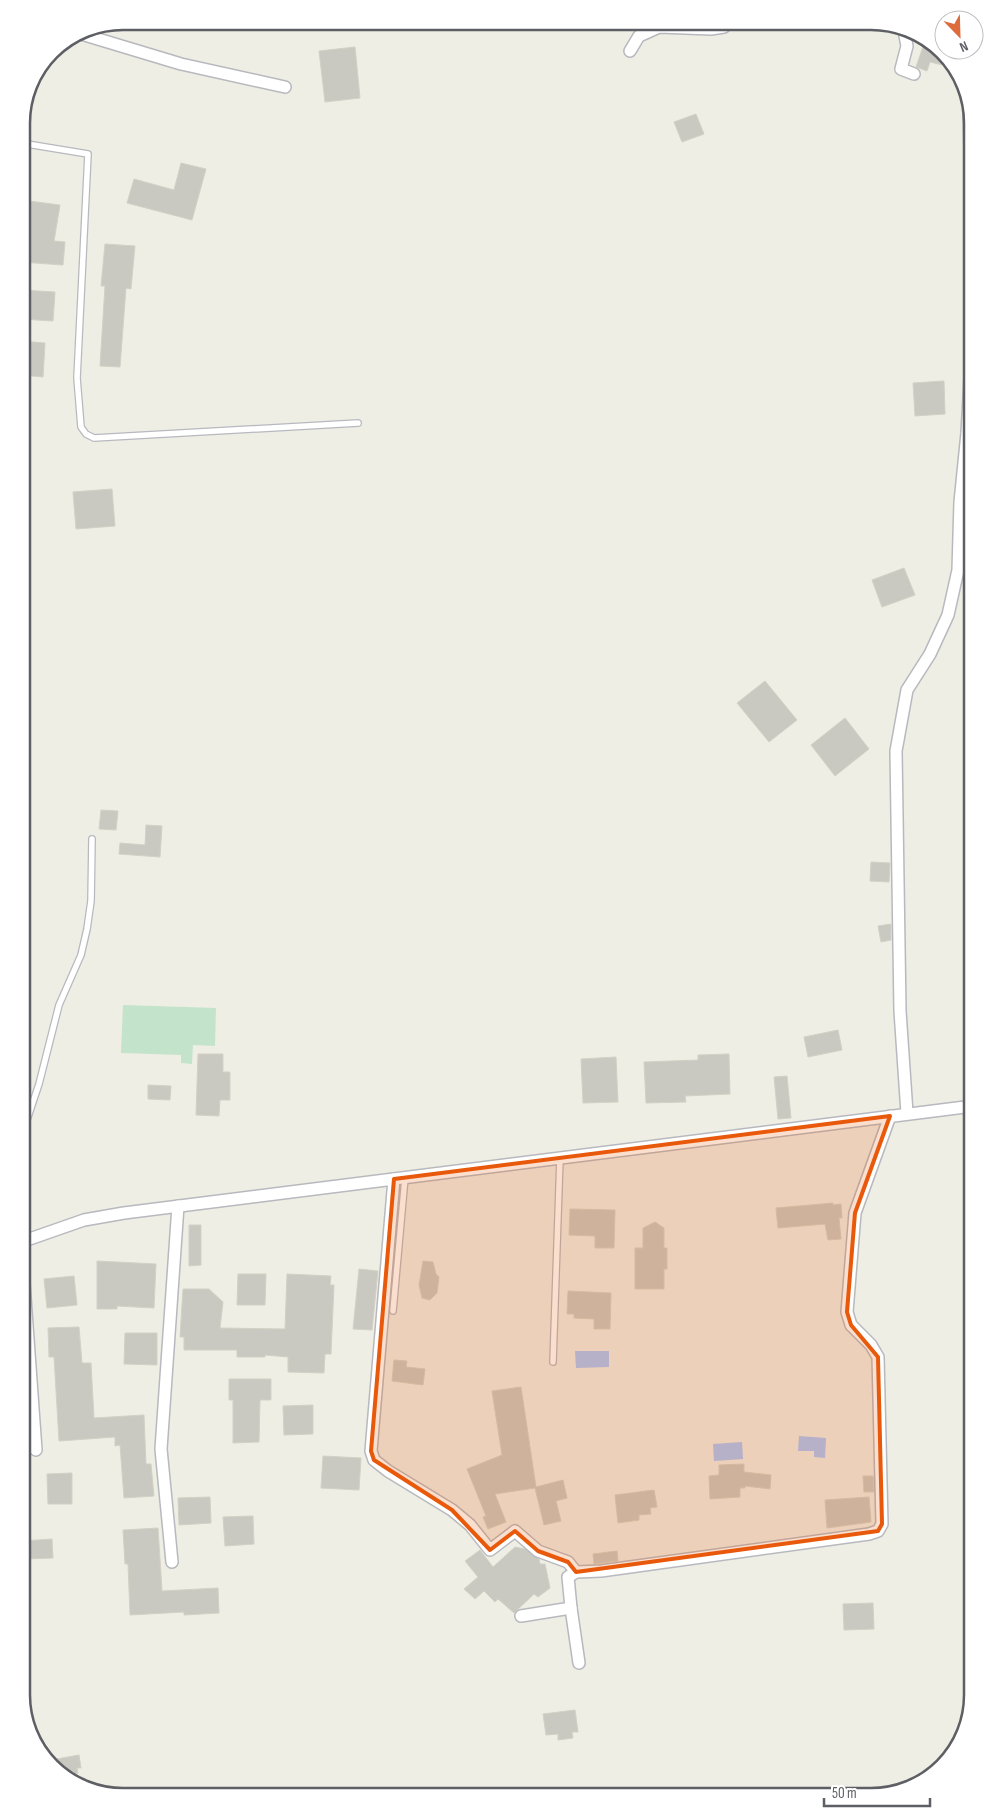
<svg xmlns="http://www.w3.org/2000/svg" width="994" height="1818" font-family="'Sofia Sans Condensed',sans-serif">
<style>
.green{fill:#c3e4ca}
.water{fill:#aac6f9}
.building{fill:#cac9c1;stroke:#d3d1c4}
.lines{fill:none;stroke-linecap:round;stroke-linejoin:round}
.lane-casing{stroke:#b7b9be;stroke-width:8}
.street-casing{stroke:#b7b9be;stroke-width:14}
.lane{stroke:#fff;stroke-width:5.5}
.street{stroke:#fff;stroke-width:11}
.marked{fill:#e8590c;fill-opacity:0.2;stroke:#e8590c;stroke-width:4;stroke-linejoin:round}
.rim{fill:none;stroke:#5d5f64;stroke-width:2.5}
</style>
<rect width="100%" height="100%" fill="#eeeee5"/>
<path class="green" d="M123,1005L216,1008L215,1046L193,1045L192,1064L181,1063V1055L121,1053Z"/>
<g class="water">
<path d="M575,1351H609V1367L576,1368Z"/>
<path d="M799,1436L826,1438L825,1458L814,1457V1451H798Z"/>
<path d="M742,1442L743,1459L714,1461L713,1444Z"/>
</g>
<g class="building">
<path d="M926,38L928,39L951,67L930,62L927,71L916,67Z"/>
<path d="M355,47L360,98L325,102L319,51Z"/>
<path d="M696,114L704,134L682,142L674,122Z"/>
<path d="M181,163L206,169L192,220L127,203L134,179L174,190Z"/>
<path d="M21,200L60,205L54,241L65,242L63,265L21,262Z"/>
<path d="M105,244L135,246L131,289L126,288L120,367L100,366L105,286H101Z"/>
<path d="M21,290L55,292L53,321L21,319Z"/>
<path d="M21,341L45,343L43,377L21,375Z"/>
<path d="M944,381L945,414L915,416L913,383Z"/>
<path d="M112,489L115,526L76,529L73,492Z"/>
<path d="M904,568L915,595L882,607L872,580Z"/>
<path d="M765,681L797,720L769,742L737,703Z"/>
<path d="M845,718L869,749L835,776L811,745Z"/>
<path d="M101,810L118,811L116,830L99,829Z"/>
<path d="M146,825L162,826L160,857L119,854L120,843L145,845Z"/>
<path d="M871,862L890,863L889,882L870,881Z"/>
<path d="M891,924V940L881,942L878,926Z"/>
<path d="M838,1030L842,1050L808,1057L804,1037Z"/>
<path d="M198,1054H223V1072H230V1100H220L219,1116L196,1115Z"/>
<path d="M729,1054L730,1094L685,1096L686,1102L646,1103L644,1062L698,1060V1055Z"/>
<path d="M616,1057L618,1102L583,1103L581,1059Z"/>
<path d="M787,1076L791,1118L778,1119L774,1077Z"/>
<path d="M148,1085L171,1086L170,1100L148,1099Z"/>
<path d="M833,1203V1205L841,1204L842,1218H839L841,1239L828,1240L825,1224L778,1228L776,1208Z"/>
<path d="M570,1209L615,1210L614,1248H595V1236L569,1235Z"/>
<path d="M655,1222L664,1228V1248H667V1269H664V1289H635V1248H643V1228Z"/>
<path d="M189,1225H201V1265L189,1266Z"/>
<path d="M97,1261L156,1264L154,1308L117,1306V1309H97Z"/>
<path d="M423,1261L433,1262L436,1274L439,1277L437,1293L430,1300L422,1298L419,1285Z"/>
<path d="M359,1269L378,1271L372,1330L353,1329Z"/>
<path d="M238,1274H266L265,1305H237Z"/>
<path d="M287,1274L331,1276L330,1285H334L331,1354H325L324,1373L288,1372V1357L265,1355V1357H237V1350H184V1337H180L183,1289H209L223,1302L220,1328L285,1329Z"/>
<path d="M74,1276L77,1305L47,1308L44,1279Z"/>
<path d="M568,1291L611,1293L610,1329H594V1319L574,1318V1314H567Z"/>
<path d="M79,1327L82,1363H91L94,1418L144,1415L146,1464H151L154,1496L124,1498L120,1445L115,1446V1437L59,1441L54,1357H49L48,1328Z"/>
<path d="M125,1333H157V1365L124,1364Z"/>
<path d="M394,1360L407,1361L406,1367L425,1369L423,1385L392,1381Z"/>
<path d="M229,1379H271V1400H260L259,1442L233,1443V1400H229Z"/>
<path d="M521,1387L536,1487L563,1480L567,1498L556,1501L561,1521L544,1525L535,1488L495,1494L506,1522L488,1529L483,1517L486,1516L467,1469L502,1455L492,1391Z"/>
<path d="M313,1405V1434L284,1435L283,1406Z"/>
<path d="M323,1456L361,1458L359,1490L321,1488Z"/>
<path d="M744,1464V1472L771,1475L770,1489L745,1486V1488H740V1497L710,1499L709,1476L719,1475V1465Z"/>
<path d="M72,1473V1504H48L47,1474Z"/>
<path d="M863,1476H873L874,1492H864Z"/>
<path d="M654,1490L657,1507L650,1508L651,1514L639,1515V1520L618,1523L615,1495Z"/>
<path d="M210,1497L211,1523L179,1525L178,1498Z"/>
<path d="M869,1497L871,1522L827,1528L825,1500Z"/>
<path d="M253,1516L254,1544L225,1546L223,1517Z"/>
<path d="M158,1528L162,1591L218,1588L219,1613L184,1615V1612L130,1615L128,1564H125L123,1530Z"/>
<path d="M52,1539L53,1558L24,1559L23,1541Z"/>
<path d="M515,1547L525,1549L539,1559L540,1564H545L550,1588L538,1597L534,1594L514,1613L498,1599L495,1602L484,1591L475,1599L464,1589L478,1577L465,1561L480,1550L493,1567Z"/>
<path d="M617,1551L618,1561L594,1564L593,1554Z"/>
<path d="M873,1603L874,1629L844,1630L843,1604Z"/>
<path d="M575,1710L578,1732H572L573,1738L558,1740V1734L546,1735L543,1714Z"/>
<path d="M79,1755L81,1768H77L78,1773L64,1776L51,1760Z"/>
</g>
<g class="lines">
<defs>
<g id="lane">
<path d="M21,143L88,154L77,378L81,427L86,434L94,438L358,423"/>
<path d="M21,1159L26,1123L39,1084L59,1005L81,955L87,929L91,901L92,839"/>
<path d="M393,1311L405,1178"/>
<path d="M553,1362L560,1158"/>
</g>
<g id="street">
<path d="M904,31L907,46L901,69L914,74"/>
<path d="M78,33L181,64L285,87"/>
<path d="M630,51L639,36L659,27L711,29L724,27L728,21"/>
<path d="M969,106L973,273"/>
<path d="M907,1113L900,1011L896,751L907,690L930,654L948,615L958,570L960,502L967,433L973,324"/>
<path d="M394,1179L371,1451L374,1460L388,1471L452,1510L470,1525L490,1550L515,1531L538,1551L568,1562L576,1572"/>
<path d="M21,1242L84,1220L124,1213L973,1106"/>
<path d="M21,1242L36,1450"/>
<path d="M172,1562L161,1449L178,1206"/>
<path d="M571,1608L579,1663"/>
<path d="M521,1616L571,1608L568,1577L576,1572L601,1571L869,1534L878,1531L882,1524L878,1357L871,1345L851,1325L847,1312L855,1213L890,1116"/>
</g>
</defs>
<use href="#lane" class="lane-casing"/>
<use href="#street" class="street-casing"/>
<use href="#lane" class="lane"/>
<use href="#street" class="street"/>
</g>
<path class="marked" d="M890,1116L855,1213L847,1312L851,1325L878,1357L882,1524L878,1531L576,1572L568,1562L538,1551L515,1531L490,1550L452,1510L374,1460L371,1451L394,1179Z"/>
<path d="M0 0H994V1818H0ZM123 30H871A93 93 0 0 1 964 123V1695A93 93 0 0 1 871 1788H123A93 93 0 0 1 30 1695V123A93 93 0 0 1 123 30Z" fill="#fff" fill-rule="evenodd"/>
<path class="rim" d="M123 30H871A93 93 0 0 1 964 123V1695A93 93 0 0 1 871 1788H123A93 93 0 0 1 30 1695V123A93 93 0 0 1 123 30Z"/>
<g transform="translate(959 35) rotate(157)"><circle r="24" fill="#ffffff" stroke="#bebfc1"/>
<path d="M0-4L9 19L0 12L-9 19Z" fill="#dd6b3c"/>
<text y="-8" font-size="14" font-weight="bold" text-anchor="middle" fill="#5d5f64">N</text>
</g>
<path d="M824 1798v8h106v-8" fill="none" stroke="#5d5f64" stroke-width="2.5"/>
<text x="832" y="1798" font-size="15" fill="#5d5f64" stroke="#ffffff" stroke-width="4" paint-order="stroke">50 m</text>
</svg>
